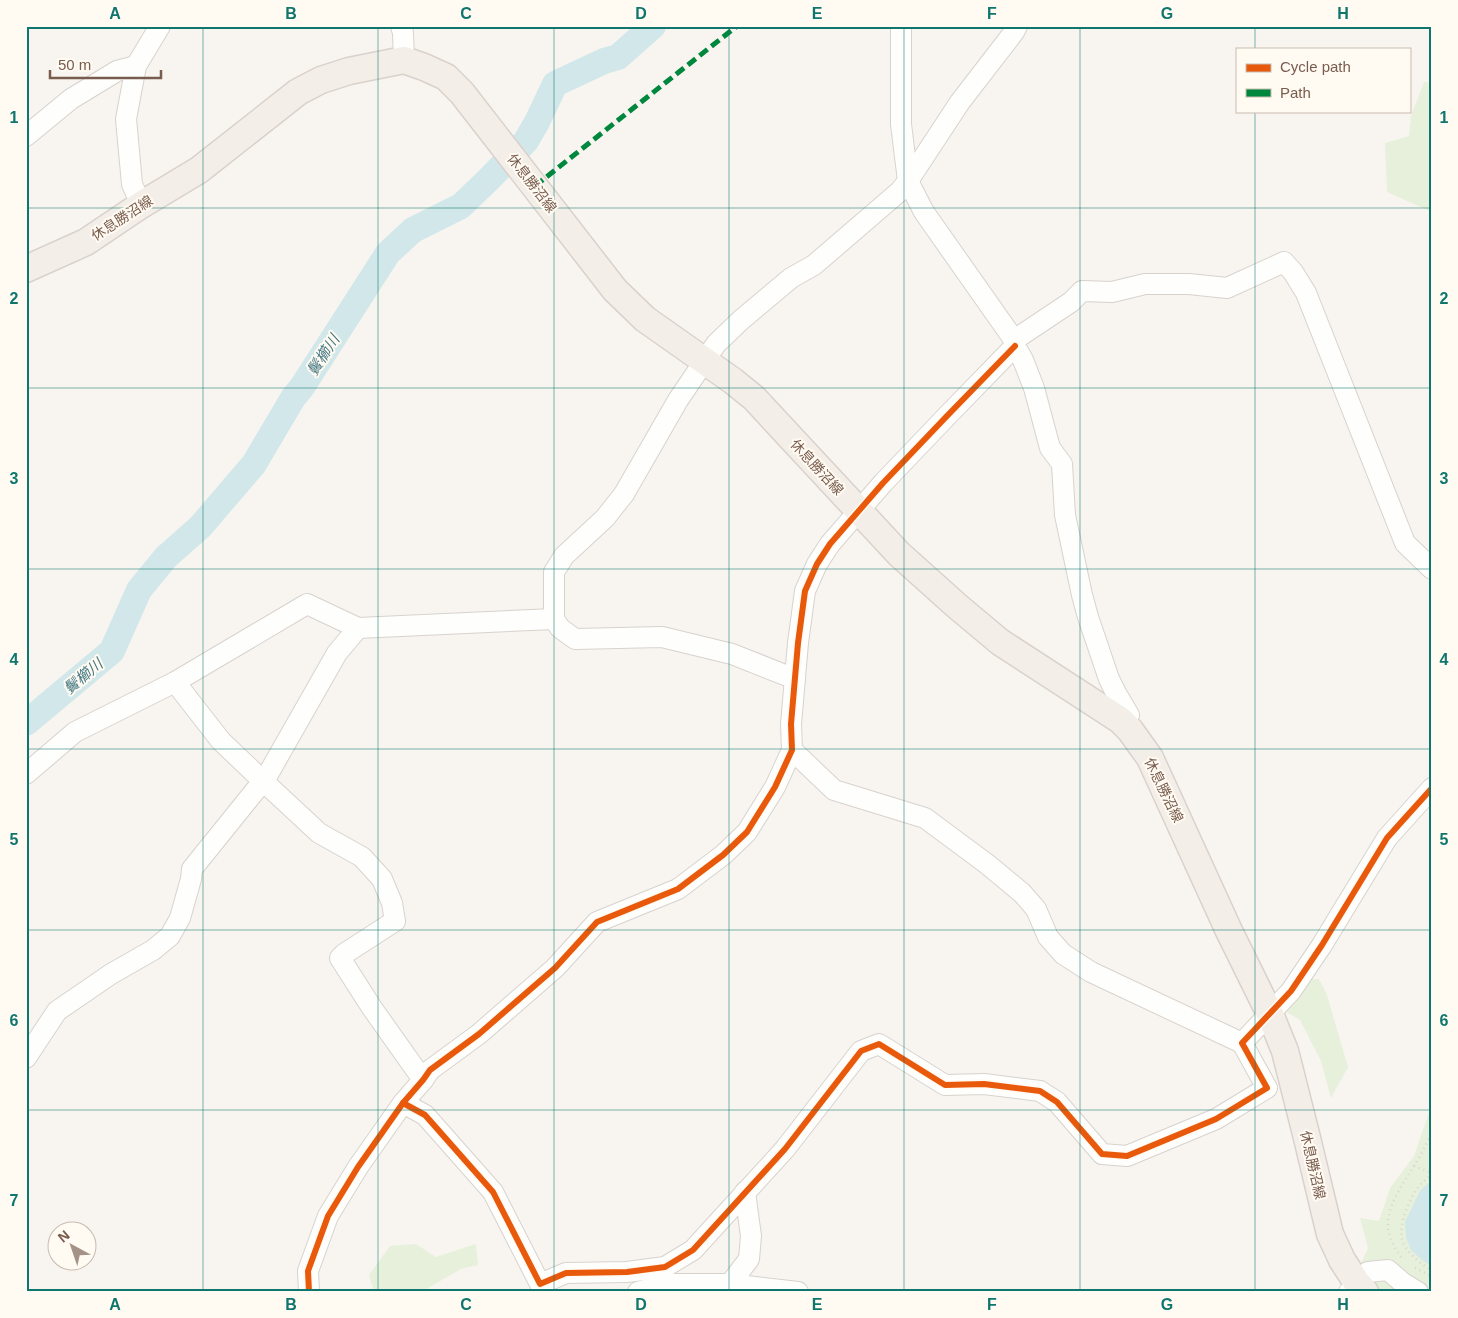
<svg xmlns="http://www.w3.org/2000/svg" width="1458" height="1318" font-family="Arial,'Noto Sans JP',sans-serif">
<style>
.green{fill:#e6f0db}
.water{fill:#d1e7e9}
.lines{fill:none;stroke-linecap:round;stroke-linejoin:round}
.river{stroke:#d1e7e9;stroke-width:26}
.minor-casing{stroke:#d8d2cd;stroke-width:22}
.major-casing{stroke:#dad1cc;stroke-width:29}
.path{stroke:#dad5d0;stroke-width:2.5;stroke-dasharray:1 4;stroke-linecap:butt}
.minor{stroke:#fefefd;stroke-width:20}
.major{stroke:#f3eee8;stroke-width:26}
.quiet{stroke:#00873e;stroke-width:5;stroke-dasharray:10 5;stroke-linecap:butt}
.cycleway-casing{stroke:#fffaf2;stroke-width:9}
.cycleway{stroke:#e8590c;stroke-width:6}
.grid{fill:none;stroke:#0f766e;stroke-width:1;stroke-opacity:0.55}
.labels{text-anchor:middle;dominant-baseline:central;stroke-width:4;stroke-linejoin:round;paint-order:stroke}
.street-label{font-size:14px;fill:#785d4e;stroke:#fffaf2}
.water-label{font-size:15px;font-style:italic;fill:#457983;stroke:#fffaf2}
.neatline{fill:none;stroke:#0f766e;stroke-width:2}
.grid-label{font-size:16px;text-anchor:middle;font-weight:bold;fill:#0f766e}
</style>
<rect width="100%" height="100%" fill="#f8f5f0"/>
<g class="green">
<path d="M1424,82L1432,83V212L1387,192L1385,143L1409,136L1411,116Z"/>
<path d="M1304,979H1319L1327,995L1348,1067L1331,1098L1321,1061L1300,1020L1283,1010Z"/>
<path d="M1432,1104V1292H1379L1360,1266L1368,1248L1360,1218L1379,1221L1390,1188L1414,1156Z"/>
<path d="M416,1244L436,1257L476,1244L478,1265L461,1269L421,1292H374L369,1275L390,1246Z"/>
</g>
<path class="water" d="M1432,1180V1266L1422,1260L1411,1250L1406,1237L1405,1222L1420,1191Z"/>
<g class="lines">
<path class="river" d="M26,723L112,651L139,590L166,557L200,527L254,464L293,398L302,387L388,253L413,230L461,206L488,180L526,141L537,122L555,84L604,61L618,57L653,26"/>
<defs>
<g id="minor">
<path d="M401,26L403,33L404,60"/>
<path d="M901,26V124L908,181L924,212L1014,340"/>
<path d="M26,136L71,99L117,71L136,66"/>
<path d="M141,205L132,184L126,119L136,66L160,26"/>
<path d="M795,679L732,654L662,637L575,639L560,628L554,619V572L564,556L605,518L624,494L678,400L716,344L741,320L791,278L814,265L900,191L908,181L960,102L1014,32L1017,26"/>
<path d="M175,682L221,741L263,781L319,833L362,857L382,879L392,903L395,921L344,954L340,958L372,1008L423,1080"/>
<path d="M1124,725L1129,715L1116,693L1109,679L1088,617L1082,595L1065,515L1062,464L1050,448L1034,388L1023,360L1015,346L1014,340L1071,302L1082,291L1112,292L1145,284H1189L1227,288L1284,262L1293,272L1306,293L1405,543L1432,569"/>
<path d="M26,774L75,732L175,682L307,604L358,628L554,619"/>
<path d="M1242,1043L1291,991L1322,945L1387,838L1432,788"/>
<path d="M26,1058L57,1011L111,974L153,950L170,936L180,918L191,879L192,869L267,776L337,653L358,628"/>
<path d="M403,1103L425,1115L493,1192L540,1284L566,1273L627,1272L665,1267L693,1250L785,1149L861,1051L879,1044L945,1085L984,1084L1040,1091L1057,1102L1102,1154L1127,1156L1216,1119L1267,1088L1242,1043L1091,972L1063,954L1048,937L1036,909L1022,893L987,864L925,818L834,790L792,750"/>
<path d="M730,1284L749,1259L751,1236L745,1192"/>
<path d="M309,1292L308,1271L328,1216L358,1167L403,1103L423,1080L430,1070L479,1034L555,968L597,922L678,889L723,855L747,832L775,787L792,750L791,724L798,643L805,591L817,564L830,544L883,483L946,417L1015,346"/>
<path d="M638,1292L667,1284H730L798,1292"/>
<path d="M1349,1292L1368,1272L1388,1270L1403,1283L1418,1292"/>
</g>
<path id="major" d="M26,269L86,242L141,205L199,170L298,92L321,80L349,71L404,60L424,67L446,77L462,93L615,290L645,319L733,381L754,398L899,554L957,606L1000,642L1120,720L1130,730L1150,758L1229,931L1270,1014L1285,1051L1307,1138L1330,1234L1342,1260L1357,1283L1365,1292"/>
</defs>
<use href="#minor" class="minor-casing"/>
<use href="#major" class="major-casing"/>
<g class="path">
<path d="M1414,1166L1432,1173"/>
<path d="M1432,1173C1428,1179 1420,1183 1416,1190C1408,1204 1399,1223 1402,1239C1404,1250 1422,1266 1432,1270"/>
<path d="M1401,1257C1394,1248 1387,1234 1388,1221C1390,1202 1402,1185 1412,1169C1420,1157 1427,1144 1432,1131"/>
<path d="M1415,1268L1432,1276"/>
</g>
<use href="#minor" class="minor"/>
<use href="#major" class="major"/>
<path class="quiet" d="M535,186L737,26"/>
<defs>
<g id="cycleway">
<path d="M403,1103L425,1115L493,1192L540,1284L566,1273L627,1272L665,1267L693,1250L785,1149L861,1051L879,1044L945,1085L984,1084L1040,1091L1057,1102L1102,1154L1127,1156L1216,1119L1267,1088L1242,1043L1291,991L1322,945L1387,838L1432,788"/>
<path d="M309,1292L308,1271L328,1216L358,1167L403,1103L423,1080L430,1070L479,1034L555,968L597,922L678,889L723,855L747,832L775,787L792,750L791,724L798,643L805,591L817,564L830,544L883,483L946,417L1015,346"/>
</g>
</defs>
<use href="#cycleway" class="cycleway-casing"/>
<use href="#cycleway" class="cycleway"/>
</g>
<path class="grid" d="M203,26V1292M378,26V1292M554,26V1292M729,26V1292M904,26V1292M1080,26V1292M1255,26V49M1255,111V1292M26,208H1432M26,388H1432M26,569H1432M26,749H1432M26,930H1432M26,1110H1432"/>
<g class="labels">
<g class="street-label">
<text transform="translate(532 183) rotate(52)">休息勝沼線</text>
<text transform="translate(122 218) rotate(-33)">休息勝沼線</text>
<text transform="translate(817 467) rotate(47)">休息勝沼線</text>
<text transform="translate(1164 790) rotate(64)">休息勝沼線</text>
<text transform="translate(1313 1165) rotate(77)">休息勝沼線</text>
</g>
<g class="water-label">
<text transform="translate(323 355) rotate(-57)">鬢櫛川</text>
<text transform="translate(83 676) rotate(-40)">鬢櫛川</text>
</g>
</g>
<rect width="1458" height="1318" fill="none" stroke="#fffaf2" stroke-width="55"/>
<rect x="1236" y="48" width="175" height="65" fill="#fffaf2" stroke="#c9bbb0"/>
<rect x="1246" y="64" width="25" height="8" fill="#e8590c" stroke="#c9bbb0"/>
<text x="1280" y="72" font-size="15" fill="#785d4e">Cycle path</text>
<rect x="1246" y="89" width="25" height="8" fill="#00873e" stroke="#c9bbb0"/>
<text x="1280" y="98" font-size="15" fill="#785d4e">Path</text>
<g transform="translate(72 1246) rotate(320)"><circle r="24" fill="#fffaf2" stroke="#c9bbb0"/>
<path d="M0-4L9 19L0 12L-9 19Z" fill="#a59287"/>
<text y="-8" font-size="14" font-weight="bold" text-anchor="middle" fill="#785d4e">N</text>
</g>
<path d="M50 70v8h111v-8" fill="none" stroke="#785d4e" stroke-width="2.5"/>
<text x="58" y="70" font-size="15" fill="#785d4e" stroke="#fffaf2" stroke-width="4" paint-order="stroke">50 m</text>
<rect x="28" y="28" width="1402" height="1262" class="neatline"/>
<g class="grid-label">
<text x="115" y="19">A</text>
<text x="291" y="19">B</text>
<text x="466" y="19">C</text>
<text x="641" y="19">D</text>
<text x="817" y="19">E</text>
<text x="992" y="19">F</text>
<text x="1167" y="19">G</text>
<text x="1343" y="19">H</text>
<text x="14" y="123">1</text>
<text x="1444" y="123">1</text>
<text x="14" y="304">2</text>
<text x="1444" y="304">2</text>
<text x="14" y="484">3</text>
<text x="1444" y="484">3</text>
<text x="14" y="665">4</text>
<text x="1444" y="665">4</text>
<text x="14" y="845">5</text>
<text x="1444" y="845">5</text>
<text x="14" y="1026">6</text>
<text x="1444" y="1026">6</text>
<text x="14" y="1206">7</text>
<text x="1444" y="1206">7</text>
<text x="115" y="1310">A</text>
<text x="291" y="1310">B</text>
<text x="466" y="1310">C</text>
<text x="641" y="1310">D</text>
<text x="817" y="1310">E</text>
<text x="992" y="1310">F</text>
<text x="1167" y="1310">G</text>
<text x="1343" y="1310">H</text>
</g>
</svg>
